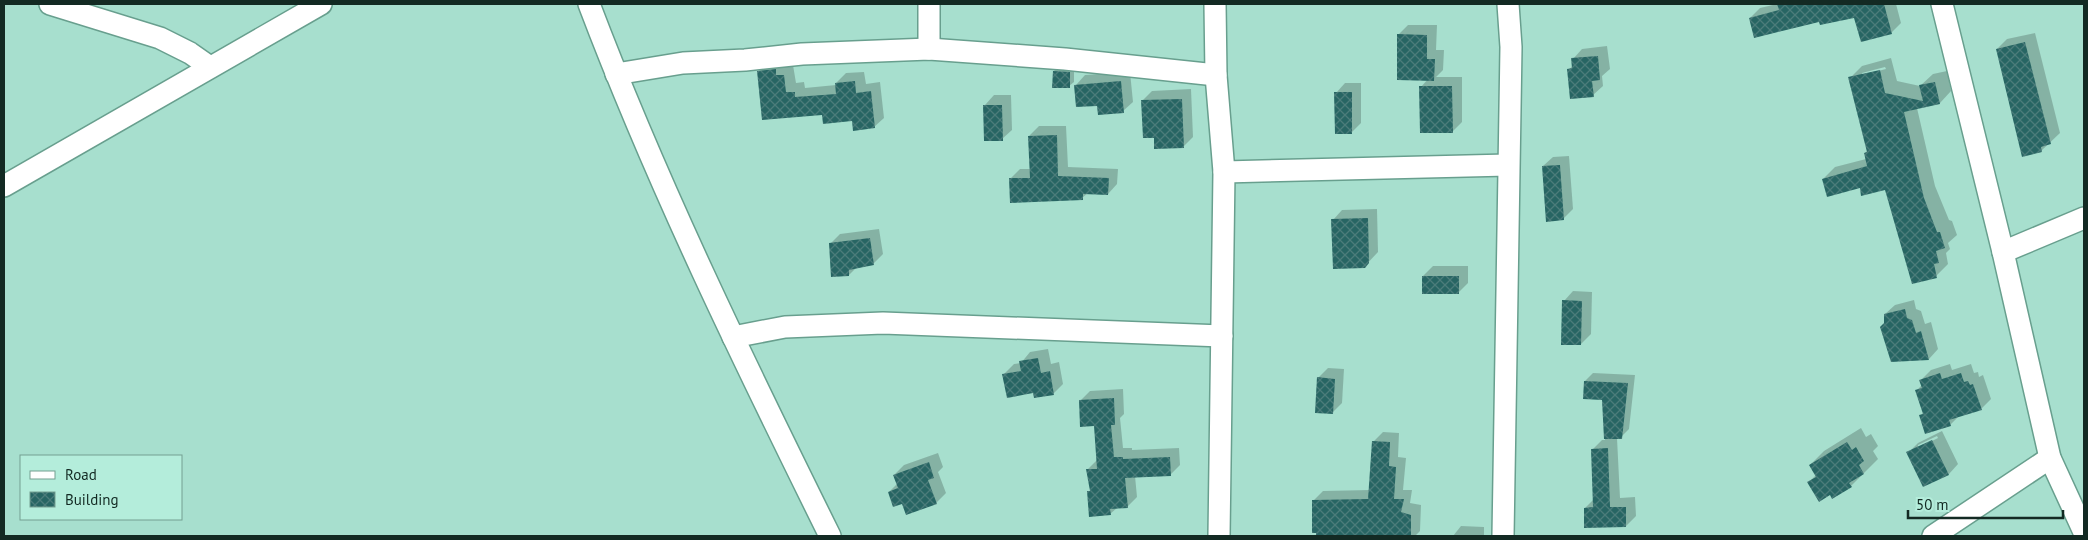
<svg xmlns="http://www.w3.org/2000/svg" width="2088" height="540" font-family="'PT Sans',sans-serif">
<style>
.shadow{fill:#0003;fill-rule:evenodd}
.building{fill:url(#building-cross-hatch)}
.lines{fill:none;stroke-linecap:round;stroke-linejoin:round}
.minor-casing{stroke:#689f8e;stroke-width:24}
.minor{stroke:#fff;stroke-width:21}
</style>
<defs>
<pattern id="building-cross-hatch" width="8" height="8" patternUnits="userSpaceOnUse" patternTransform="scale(1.25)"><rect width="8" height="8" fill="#276563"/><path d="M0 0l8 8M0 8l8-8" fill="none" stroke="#4b7c7a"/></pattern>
</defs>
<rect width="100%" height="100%" fill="#a7dfce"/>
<g class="shadow">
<path d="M1777,4H1896L1901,23L1891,33L1855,16L1820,20L1750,18L1760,8Z"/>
<path d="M1408,25H1437L1436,50H1444L1443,70L1436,77H1462V122L1452,132L1421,87L1428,79L1398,35Z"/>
<path d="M2035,33L2060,133L2041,151L1997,49L2007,39Z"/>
<path d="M1607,46L1610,69L1602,76L1603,86L1593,95L1569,70L1573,65V59L1582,49Z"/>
<path d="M1891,58L1897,81L1920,86L1933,74L1947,71L1951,91L1940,103L1917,108L1935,186L1949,220L1952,221L1957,235L1948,243L1950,249L1946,253L1948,264L1936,276L1886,189L1861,187L1823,179L1835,167L1866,159L1865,153L1868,150L1850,78L1862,66ZM1885,67L1886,69L1862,75V73Z"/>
<path d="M768,62L793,65L796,83L804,82L805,88L836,85V83L846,73L864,72L866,84L880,82L884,118L874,127L853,120L823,113L763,119L758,72Z"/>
<path d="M1058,66L1074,68V82L1069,86L1054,71Z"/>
<path d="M1130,72L1133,102L1123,111L1098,104L1076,85L1085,75Z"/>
<path d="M1345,83H1361V123L1352,132L1336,93Z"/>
<path d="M1191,89L1193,137L1183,147L1155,136L1142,101L1152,91Z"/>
<path d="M994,95H1011L1012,130L1002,139L985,105Z"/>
<path d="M1039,126H1066L1068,167L1118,169L1117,184L1108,194L1088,193L1082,198L1010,179L1020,169H1031L1029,136Z"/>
<path d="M1569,156L1573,209L1563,219L1543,166L1553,157Z"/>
<path d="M1377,209L1378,252L1364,267L1333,220L1342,210Z"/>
<path d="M879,229L883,254L873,264L857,267L849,275L830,244L840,234Z"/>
<path d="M1433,266H1468V283L1458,293L1423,276Z"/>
<path d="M1573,291L1592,292L1591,334L1581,344L1564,301Z"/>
<path d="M1914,300L1916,309L1921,311L1925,324L1931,322L1938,349L1929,359L1892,361L1885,314L1895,305Z"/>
<path d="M1048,349L1051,364L1059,362L1063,384L1053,394L1034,391L1004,374L1014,364L1021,363L1030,352Z"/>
<path d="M1950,364L1952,370L1971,364L1974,373L1978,372L1979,377L1983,375L1991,399L1981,409L1959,416L1950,425L1920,416L1924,412L1917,390L1922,385L1921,380L1931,370Z"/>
<path d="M1328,368L1344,369L1342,403L1332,413L1318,378Z"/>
<path d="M1593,373L1635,375L1629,429L1621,437L1617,438L1620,498L1635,497L1636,516L1626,526L1585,508L1594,499L1592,450L1602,440H1605L1603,398L1585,381Z"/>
<path d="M1123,389L1124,414L1120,418L1123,448H1132V450L1179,448L1180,465L1170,475L1135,476L1137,497L1127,507L1117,508L1110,514L1088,492L1091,490L1087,470L1097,460L1095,425L1080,401L1090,391Z"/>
<path d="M1861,428L1866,437L1871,434L1878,446L1873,451L1878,459L1851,486L1830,493L1809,482L1816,475L1810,465L1824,451Z"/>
<path d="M1942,431L1958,464L1949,474L1924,486L1908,453L1918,443ZM1937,436L1938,438L1918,448V445Z"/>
<path d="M1383,432L1399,433L1398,457L1406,458L1403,490H1412L1410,503L1421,505L1420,531L1415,536H1317L1313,501L1323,491L1370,490L1373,442Z"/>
<path d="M938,453L943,467L938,472L946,493L936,503L889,492L897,484L894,475L904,465Z"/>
<path d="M1461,526L1484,527V536H1453Z"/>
</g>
<g class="building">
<path d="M1777,4H1884L1892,34L1861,42L1854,18L1820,25L1819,22L1754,38L1749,18L1779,10Z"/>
<path d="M1397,34L1427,35V59H1435L1434,81L1397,80Z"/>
<path d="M2025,42L2051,144L2041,147L2042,152L2022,157L1996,49Z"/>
<path d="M1598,56L1600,80L1592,81L1594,97L1570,99L1567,69L1572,68L1571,58Z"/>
<path d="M776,69V75H784L786,92H795V97L836,94L835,83L855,81L856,93L871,91L875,128L853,131L852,121L823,124L822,115L762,120L757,71Z"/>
<path d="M1880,70L1885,93L1923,101L1919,85L1935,82L1940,104L1904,112L1924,198L1937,232H1940L1945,248L1936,251L1939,263L1934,264L1937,278L1912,284L1885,190L1861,196L1860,188L1827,197L1822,179L1867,166L1864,153L1867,152L1848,77Z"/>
<path d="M1053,71L1070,72V88H1052Z"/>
<path d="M1121,81L1124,113L1098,115L1097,106L1076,107L1074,85Z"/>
<path d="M1419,86H1452L1453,133H1420Z"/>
<path d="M1334,92H1352V134H1335Z"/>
<path d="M1182,99L1184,148L1154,149V138H1143L1141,100Z"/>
<path d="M983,105H1002L1003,141H984Z"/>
<path d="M1057,135L1058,176L1109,178L1108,195L1083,194V200L1010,203L1009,178H1030L1028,136Z"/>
<path d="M1560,165L1564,220L1546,222L1542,166Z"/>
<path d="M1368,218L1369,263L1365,268L1333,269L1331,219Z"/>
<path d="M870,238L874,265L849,270V276L831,277L829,243Z"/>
<rect x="1422" y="276" width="37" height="18"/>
<path d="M1562,300L1582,301L1581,345H1561Z"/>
<path d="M1905,309L1907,318L1912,320L1916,333L1921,331L1929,360L1891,362L1880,327L1884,323V314Z"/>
<path d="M1038,358L1041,373L1050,371L1054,395L1034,398L1033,393L1007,398L1002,374L1021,371L1019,361Z"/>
<path d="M1940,373L1942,379L1961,373L1964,382L1968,381L1970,385L1973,384L1982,410L1949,420L1951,426L1925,434L1919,415L1923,414L1915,390L1922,388L1919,380Z"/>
<path d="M1317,377L1335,379L1333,414L1315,413Z"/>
<path d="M1584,381L1628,383L1622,439H1604L1602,400L1583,399Z"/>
<path d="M1114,398L1115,425H1111L1114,457H1123V459L1170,457L1171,476L1125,478L1128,508L1110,509L1111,515L1089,517L1087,491H1090L1086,469H1097L1094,426L1080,427L1079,400Z"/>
<path d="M1932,440L1949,475L1923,487L1906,452Z"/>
<path d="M1372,441L1390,442L1389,466L1396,467L1394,499H1404L1401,512L1411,515V536H1316V533H1312V500L1368,499Z"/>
<path d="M1847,442L1852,450L1856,447L1864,461L1859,465L1864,474L1849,483L1852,487L1832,499L1830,495L1819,502L1807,482L1816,477L1809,465Z"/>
<path d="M1608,448L1610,507H1626V527L1584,528V508L1593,507L1591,449Z"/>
<path d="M929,462L934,478L928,480L937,504L906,515L902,504L893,507L888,492L898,488L893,475Z"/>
</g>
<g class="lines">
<defs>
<g id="minor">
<path d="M50,4L160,38L190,53L210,67"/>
<path d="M589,4C658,186 744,362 830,536"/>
<path d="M1215,4L1216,75L1224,172L1219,536"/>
<path d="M1942,4L2003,252L2050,458L2084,532"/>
<path d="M929,49V4"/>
<path d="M616,74L683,63L745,60L802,54L929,49L1065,59L1216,75"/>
<path d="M1224,172L1508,165"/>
<path d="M4,186L321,4"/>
<path d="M2003,252L2084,218"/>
<path d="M733,337L785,327L883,323L1222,336"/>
<path d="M1503,536L1511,47L1508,4"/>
<path d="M1933,536L2050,458"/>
</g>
</defs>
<use href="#minor" class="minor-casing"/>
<use href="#minor" class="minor"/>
</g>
<rect width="2088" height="540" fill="none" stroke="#132a23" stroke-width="10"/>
<rect x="20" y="455" width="162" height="65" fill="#b4eddb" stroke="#749f91"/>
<rect x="30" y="471" width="25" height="8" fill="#ffffff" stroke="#749f91"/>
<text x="65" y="480" font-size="15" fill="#132a23">Road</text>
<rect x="30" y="492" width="25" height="15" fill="url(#building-cross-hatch)" stroke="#749f91"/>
<text x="65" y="505" font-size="15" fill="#132a23">Building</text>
<path d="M1908 510v8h155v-8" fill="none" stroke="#132a23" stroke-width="2.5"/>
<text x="1916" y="510" font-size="15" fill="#132a23" stroke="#b4eddb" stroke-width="4" paint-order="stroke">50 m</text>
</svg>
